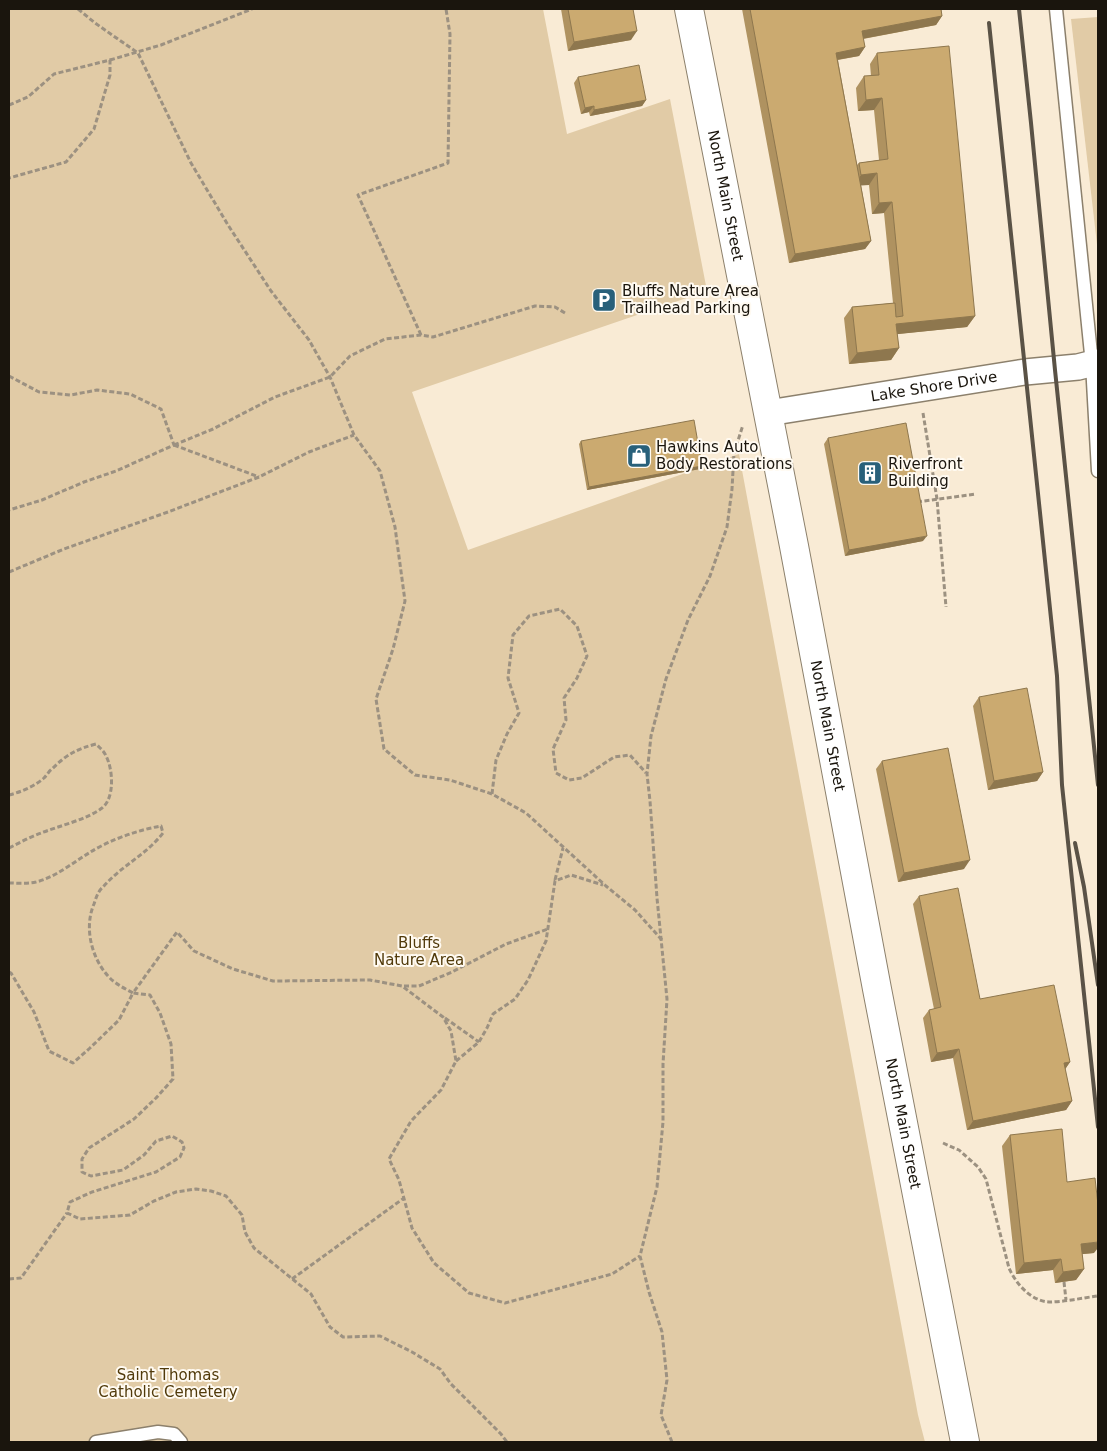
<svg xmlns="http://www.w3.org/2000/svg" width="1107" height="1451" font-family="'DejaVu Sans',sans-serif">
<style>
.green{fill:#e1cba6}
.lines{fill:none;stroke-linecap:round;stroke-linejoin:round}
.service-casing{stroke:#8c806c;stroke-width:15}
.minor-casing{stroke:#8c806c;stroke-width:28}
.primary-casing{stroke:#8c806c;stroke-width:30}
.path{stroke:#9c9181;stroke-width:3;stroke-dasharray:5 2.5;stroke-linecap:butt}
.service{stroke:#fff;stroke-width:12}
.minor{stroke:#fff;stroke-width:25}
.primary{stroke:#fff;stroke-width:28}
.rail{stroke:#5a5246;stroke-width:4}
.wall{fill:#af9260}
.shaded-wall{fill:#8e774e}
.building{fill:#cbaa70;stroke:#8e774e}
.labels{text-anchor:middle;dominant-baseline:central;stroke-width:4;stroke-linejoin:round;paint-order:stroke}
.street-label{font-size:15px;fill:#1a150d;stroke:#fffaf1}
.poi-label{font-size:15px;fill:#1a150d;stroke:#fffaf1;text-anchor:start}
.park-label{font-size:15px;fill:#513a0a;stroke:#fffaf1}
</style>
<rect width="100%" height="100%" fill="#f9ebd5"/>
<g class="green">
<path d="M9,9H543L567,134L670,99L707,291L412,392L468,550L739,454L918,1415L925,1442H9Z"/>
<path d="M1098,17V253L1071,19Z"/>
</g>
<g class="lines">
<defs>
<g id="service">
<path d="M1056,9L1092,364L1098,471"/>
<path d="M96,1442L158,1432L174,1434L181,1442"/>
</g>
<g id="minor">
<path id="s1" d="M768,413L1025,372L1078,367L1098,362"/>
</g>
<g id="primary">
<path id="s2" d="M689,9L794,546L877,989L965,1442"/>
</g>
</defs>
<use href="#service" class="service-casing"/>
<use href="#minor" class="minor-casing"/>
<use href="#primary" class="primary-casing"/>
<g class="path">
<path d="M78,9L95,23L138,53L191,163L228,225L271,291L309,340L330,377L354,435L380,471L395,527L405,601L393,649L376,699L384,749L415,775L450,780L492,794L526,813L606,886L635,910L662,940"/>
<path d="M110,60L161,45L252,9"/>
<path d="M9,105L28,97L54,74L110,60V75L94,129L66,162L9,178"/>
<path d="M421,335L358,195L448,163L450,34L446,9"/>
<path d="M9,376L39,392L71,395L97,390L130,394L161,409L174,445L116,471L84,482L42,500L9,510"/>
<path d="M923,413L937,499L946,607"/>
<path d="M174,445L213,429L275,397L330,377L350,356L385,339L421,335L433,337L535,306L555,307L565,313"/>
<path d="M174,445L259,477"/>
<path d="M917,502L976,494"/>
<path d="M9,572L64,549L168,512L259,477L309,452L354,435"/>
<path d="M492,794L496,760L507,734L519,713L508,678L513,635L529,616L560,609L577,626L587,656L577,678L564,698L566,720L553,749L556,773L569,780L582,778L614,757L630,755L646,773"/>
<path d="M9,795C21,792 35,786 44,778C47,775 49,771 52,769C67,754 77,749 96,744C100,748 104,751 106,756C113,769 115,798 102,808C88,819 59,826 41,833C30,837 19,843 9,848"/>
<path d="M555,880L563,848"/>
<path d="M9,883C17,883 27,884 36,882C56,877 72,863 89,853C109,840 138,830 161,826L163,833C146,855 121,866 103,887C98,891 96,898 94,904C84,927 91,957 108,976C115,984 124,988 133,993L177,932L194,951L233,969L273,981L370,980L402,986L443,1017L451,1031L456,1061L441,1090L411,1121L389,1159L399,1180L412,1228L434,1263L469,1293L505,1303L612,1274L640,1256"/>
<path d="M9,972L11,973L34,1012L49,1051L73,1063L90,1048L119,1020L133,993L150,995L160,1013L171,1044L173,1079L156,1098L134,1119L89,1148L82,1159V1172L91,1176L123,1170L144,1155L156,1141L172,1136L182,1142L184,1148L180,1157L156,1172L92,1192L70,1202L67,1213L80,1219L130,1215L154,1201L176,1192L196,1189L211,1191L226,1196L242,1215L245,1232L254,1248L311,1294L330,1327L343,1337L380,1336L412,1352L440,1369L451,1384L501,1434L507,1442"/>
<path d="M404,986H419L452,972L506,944L548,929"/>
<path d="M445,1018L479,1042"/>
<path d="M456,1061L479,1042L487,1028L493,1014L515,999L528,980L546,941L555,881L571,875L603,885"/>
<path d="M943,1143L959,1150L978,1167L986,1179L1009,1268C1016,1284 1031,1301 1049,1302C1063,1302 1083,1298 1097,1296"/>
<path d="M9,1279L21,1278L67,1213"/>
<path d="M292,1279L404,1198"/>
<path d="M1064,1282L1066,1300"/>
<path d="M672,1442L661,1415L667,1380L662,1332L649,1292L640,1256L657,1187L663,1122V1064L667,999L657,898L650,801L647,774L651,736L666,679L688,620L710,576L727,527L732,489L734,453L743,425"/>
</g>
<use href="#service" class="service"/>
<use href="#minor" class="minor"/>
<use href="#primary" class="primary"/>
<g class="rail">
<path d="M1019,9L1031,123L1055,370L1098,785"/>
<path d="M989,23L1057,676L1062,785L1098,1127"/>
<path d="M1075,843L1084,887L1098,985"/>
</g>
</g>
<g class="wall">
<path d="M561,9H633L631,40L568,51Z"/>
<path d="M742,9H941L942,16L936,25L863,39L865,47L859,56L838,60L857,165L859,163L879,160L874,110L858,111L856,88L864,76H871L870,64L877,53L975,316L967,327L897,334L899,348L891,360L849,364L844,318L852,307L893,303L884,213L872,214L869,185H861L871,241L865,249L789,263Z"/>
<path d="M578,77L646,100L642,106L590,116L589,112L581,114L574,83Z"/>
<path d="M828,438L923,541L845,556L824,444Z"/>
<path d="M581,441L702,466L700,469L587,490L579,444Z"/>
<path d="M979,697L1043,772L1037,781L988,790L973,706Z"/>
<path d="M882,761L964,869L898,882L876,769Z"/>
<path d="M919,896L980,999L1070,1062L1065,1069L1072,1101L1066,1110L967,1130L953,1058L931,1062L923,1018L929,1010L934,1009L913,904Z"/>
<path d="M1010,1135L1067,1182L1094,1253L1082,1254L1084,1269L1076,1280L1055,1283L1053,1270L1016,1274L1002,1146Z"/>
</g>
<g class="shaded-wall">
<path d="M942,16L936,25L856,40L862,31Z"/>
<path d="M637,31L631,40L568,51L574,42Z"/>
<path d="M865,47L859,56L830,61L836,53Z"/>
<path d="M882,98L874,110L858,111L866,100Z"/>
<path d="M646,100L642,106L590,116L594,110Z"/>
<path d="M594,106L589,112L581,114L585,108Z"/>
<path d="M877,173L869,185L853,186L861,175Z"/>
<path d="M892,202L884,213L872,214L879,203Z"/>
<path d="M871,241L865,249L789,263L795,254Z"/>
<path d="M975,316L967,327L889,335L896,324Z"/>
<path d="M899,348L891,360L849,364L857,353Z"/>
<path d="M702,466L700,469L587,490L589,487Z"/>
<path d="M927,536L923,541L845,556L849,550Z"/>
<path d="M1043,772L1037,781L988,790L994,781Z"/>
<path d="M970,860L964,869L898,882L904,873Z"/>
<path d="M959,1049L953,1058L931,1062L937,1053Z"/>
<path d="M1070,1062L1064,1071V1063Z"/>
<path d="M1072,1101L1066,1110L967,1130L973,1121Z"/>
<path d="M1098,1242V1248L1094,1253L1073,1255L1081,1244Z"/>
<path d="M1061,1259L1053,1270L1016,1274L1024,1263Z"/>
<path d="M1084,1269L1076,1280L1055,1283L1063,1272Z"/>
</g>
<g class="building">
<path d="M568,9H633L637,31L574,42Z"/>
<path d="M750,9H941L942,16L862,31L865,47L836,53L871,241L795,254Z"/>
<path d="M949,46L975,316L896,324L899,348L857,353L852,307L895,303L896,317L903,316L892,202L879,203L877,173L861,175L859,163L888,159L882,98L866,100L864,76L879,75L877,53Z"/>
<path d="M639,65L646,100L594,110V106L585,108L578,77Z"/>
<path d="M694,420L702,466L589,487L581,441Z"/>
<path d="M906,423L927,536L849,550L828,438Z"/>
<path d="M1027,688L1043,772L994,781L979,697Z"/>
<path d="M948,748L970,860L904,873L882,761Z"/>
<path d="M958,888L980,999L1054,985L1070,1062L1064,1063L1072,1101L973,1121L959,1049L937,1053L929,1010L941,1007L919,896Z"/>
<path d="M1062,1129L1067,1182L1095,1178L1098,1205V1242L1081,1244L1084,1269L1063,1272L1061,1259L1024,1263L1010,1135Z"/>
</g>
<defs>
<symbol id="parking-square" viewBox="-11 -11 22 22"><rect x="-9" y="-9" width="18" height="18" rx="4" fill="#28607a" stroke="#fffaf1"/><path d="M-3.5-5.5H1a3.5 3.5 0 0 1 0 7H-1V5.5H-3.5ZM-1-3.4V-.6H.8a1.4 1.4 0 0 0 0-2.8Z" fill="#fff"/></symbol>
<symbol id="shop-square" viewBox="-11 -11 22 22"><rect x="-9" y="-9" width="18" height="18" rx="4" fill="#28607a" stroke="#fffaf1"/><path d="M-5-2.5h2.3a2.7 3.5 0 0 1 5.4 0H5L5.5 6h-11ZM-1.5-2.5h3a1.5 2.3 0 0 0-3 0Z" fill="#fff"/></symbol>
<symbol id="building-square" viewBox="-11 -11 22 22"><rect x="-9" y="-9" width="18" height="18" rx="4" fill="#28607a" stroke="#fffaf1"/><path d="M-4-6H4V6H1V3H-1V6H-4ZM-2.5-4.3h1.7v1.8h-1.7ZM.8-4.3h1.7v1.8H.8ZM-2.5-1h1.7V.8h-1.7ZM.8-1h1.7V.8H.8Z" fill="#fff"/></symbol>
</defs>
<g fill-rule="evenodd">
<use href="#parking-square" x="590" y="286" width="28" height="28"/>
<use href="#shop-square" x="625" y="442" width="28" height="28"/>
<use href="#building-square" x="856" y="459" width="28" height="28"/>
</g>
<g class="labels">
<g class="street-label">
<text stroke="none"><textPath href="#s2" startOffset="190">North Main Street</textPath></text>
<text stroke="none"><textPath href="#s1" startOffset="168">Lake Shore Drive</textPath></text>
<text stroke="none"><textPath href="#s2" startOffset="730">North Main Street</textPath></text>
<text stroke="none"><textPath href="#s2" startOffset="1135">North Main Street</textPath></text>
</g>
<g class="poi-label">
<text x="622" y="291">Bluffs Nature Area<tspan x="622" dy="17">Trailhead Parking</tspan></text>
<text x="656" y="447">Hawkins Auto<tspan x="656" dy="17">Body Restorations</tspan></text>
<text x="888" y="464">Riverfront<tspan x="888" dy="17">Building</tspan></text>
</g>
<g class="park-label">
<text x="419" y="943">Bluffs<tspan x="419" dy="17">Nature Area</tspan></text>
<text x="168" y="1375">Saint Thomas<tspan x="168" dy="17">Catholic Cemetery</tspan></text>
</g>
</g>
<rect width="1107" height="1451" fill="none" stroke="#1a150d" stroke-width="20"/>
</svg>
